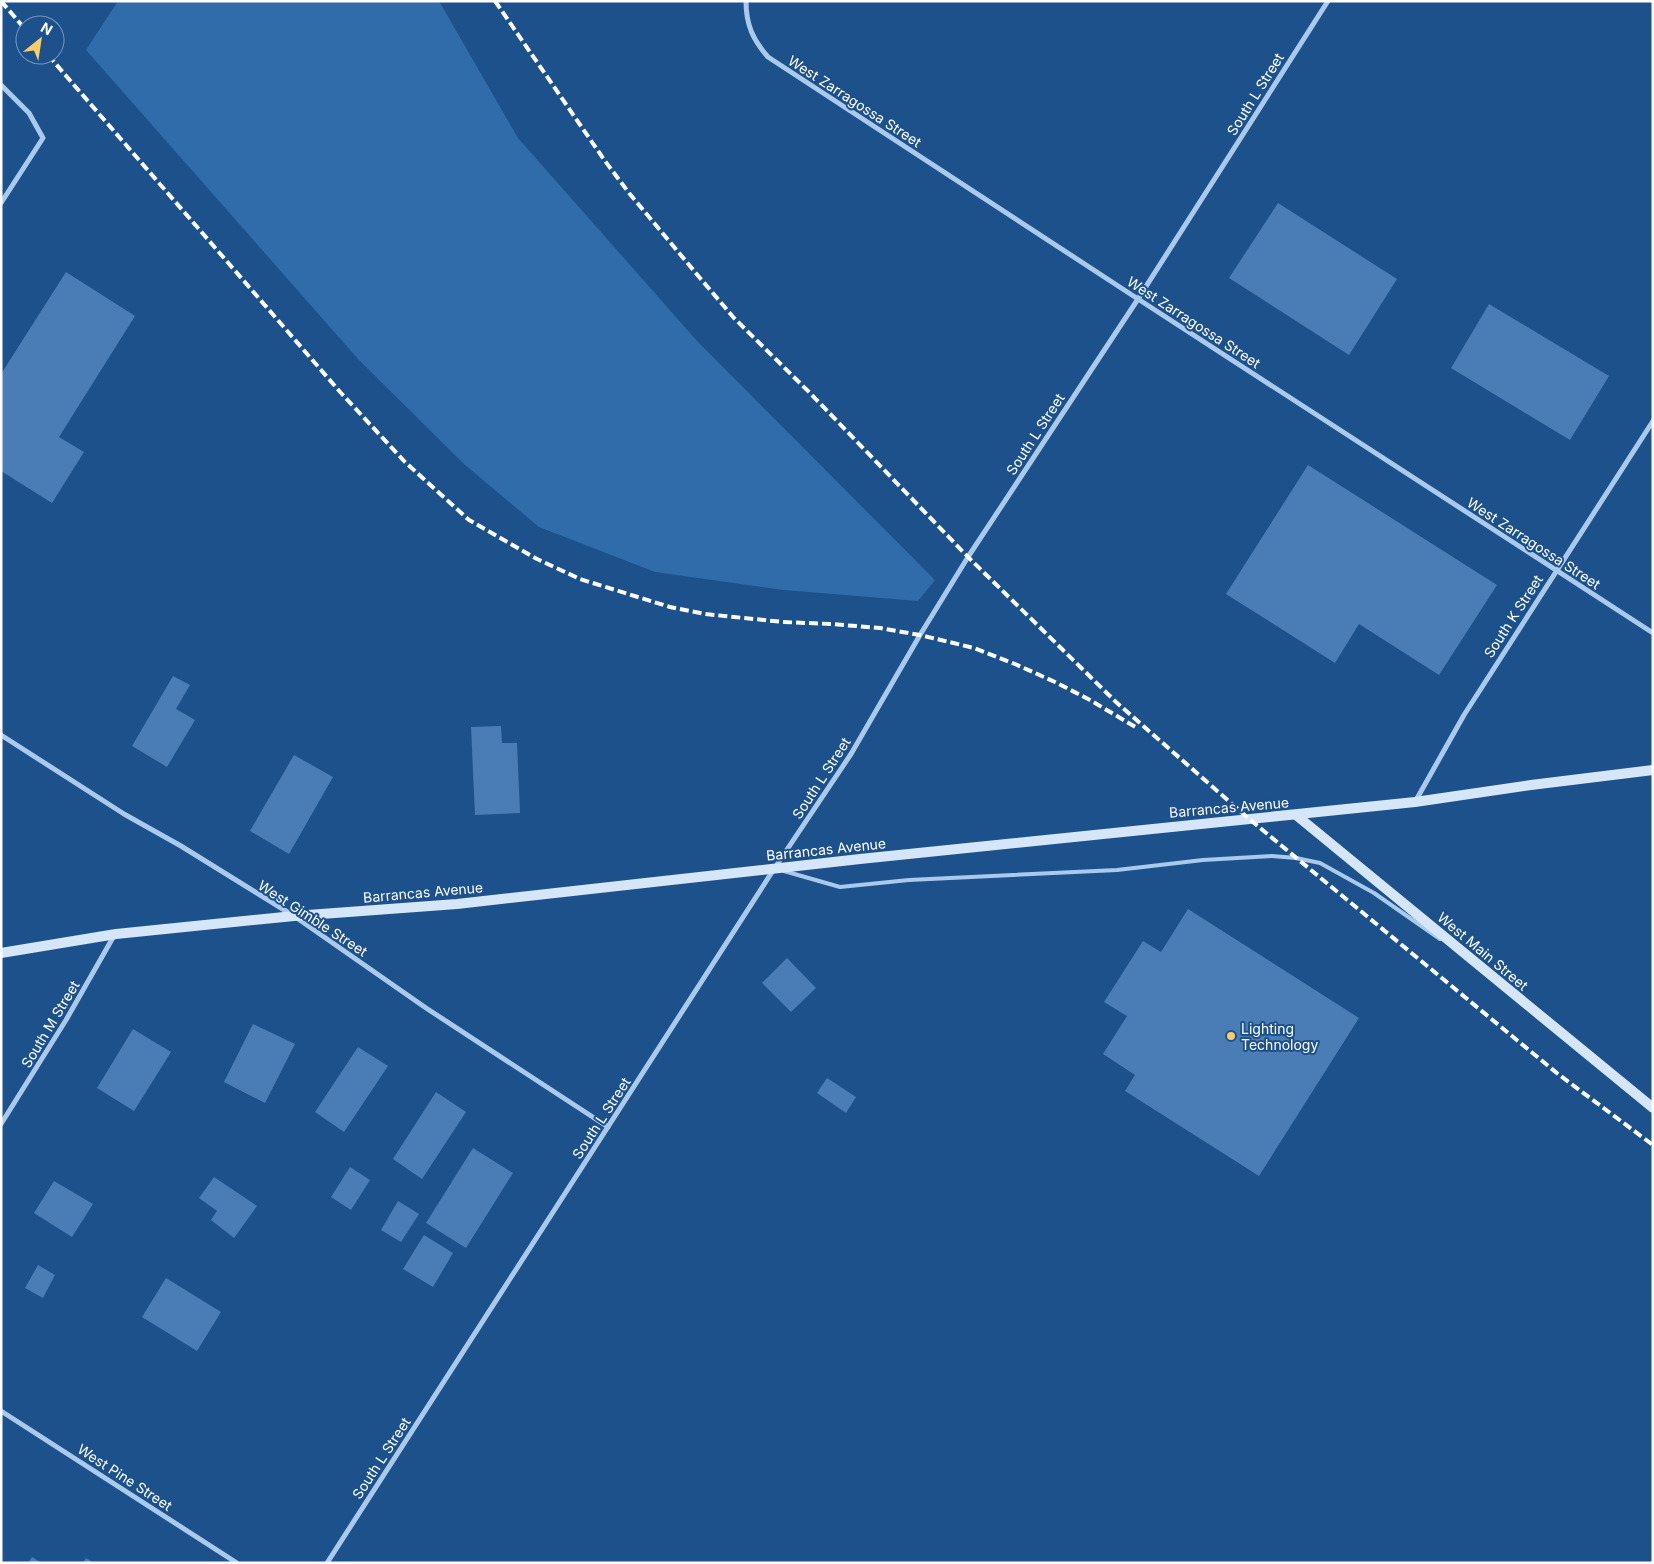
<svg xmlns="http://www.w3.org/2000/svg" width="1654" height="1564" font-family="Inter,sans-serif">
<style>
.green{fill:#306baa}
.building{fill:#4a7db6}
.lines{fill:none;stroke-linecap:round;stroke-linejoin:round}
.lane{stroke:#a9caed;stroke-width:4}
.street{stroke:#a9caed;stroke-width:5}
.secondary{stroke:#d5e6f9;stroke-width:10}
.rail{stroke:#fff;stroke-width:4;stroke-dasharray:9 4;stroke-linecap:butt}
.poi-dot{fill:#fccd67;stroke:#1d518c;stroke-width:2}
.labels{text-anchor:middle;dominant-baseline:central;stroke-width:4;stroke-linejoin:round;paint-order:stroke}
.street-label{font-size:14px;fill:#fff;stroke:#1d518c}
.poi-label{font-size:14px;fill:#fff;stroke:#1d518c;text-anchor:start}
</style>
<rect width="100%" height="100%" fill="#1d518c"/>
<path class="green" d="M118,1H439L518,138L698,342L935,580L918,601L784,590L655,572L539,527L465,465L358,359L86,50Z"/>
<g class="building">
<path d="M1278,203L1397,279L1349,355L1229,278Z"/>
<path d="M66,272L135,316L59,437L84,452L52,503L1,471V374Z"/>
<path d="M1489,304L1609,376L1570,440L1451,368Z"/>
<path d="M1308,465L1497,585L1439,675L1359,624L1335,663L1226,594Z"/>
<path d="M173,676L190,685L176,709L195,720L167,767L132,746Z"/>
<path d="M501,726L502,743H517L520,813L475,815L471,727Z"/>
<path d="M294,755L333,777L289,854L250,831Z"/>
<path d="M1188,909L1359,1018L1259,1176L1125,1091L1135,1075L1103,1054L1127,1016L1104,1002L1143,941L1161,952Z"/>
<path d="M787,958L816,988L791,1012L762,983Z"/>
<path d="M253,1024L295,1044L265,1103L224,1082Z"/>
<path d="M133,1029L171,1052L134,1111L97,1088Z"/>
<path d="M358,1047L388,1066L344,1132L315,1112Z"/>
<path d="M827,1078L856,1097L846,1113L817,1093Z"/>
<path d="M436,1092L466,1112L422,1179L393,1159Z"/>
<path d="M473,1148L513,1173L466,1248L426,1223Z"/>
<path d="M350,1167L370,1180L351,1210L331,1197Z"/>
<path d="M214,1177L257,1206L234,1238L211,1220L217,1211L199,1198Z"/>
<path d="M54,1181L93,1204L72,1237L34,1213Z"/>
<path d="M398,1201L419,1214L401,1242L381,1230Z"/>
<path d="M424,1235L453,1253L433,1287L403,1269Z"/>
<path d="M38,1265L55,1275L43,1298L25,1288Z"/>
<path d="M166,1278L221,1312L197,1351L142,1317Z"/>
<path d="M32,1557L42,1563H28Z"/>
<path d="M86,1558L94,1563H83Z"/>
</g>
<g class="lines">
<path class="lane" d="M784,871L840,887L909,880L1117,870L1203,860L1272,856L1296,858L1320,863L1374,893L1440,939"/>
<g class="street">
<path d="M746,1C746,25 753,40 768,57L1138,299L1653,633"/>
<path d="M1,85L29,113L43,138L1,203"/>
<path d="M1,735L124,814L181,846L294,916L426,1008L608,1127"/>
<path d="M1415,802L1464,715L1653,421"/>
<path d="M1,1124L66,1020L115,934"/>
<path d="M1,1411L237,1563"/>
<path d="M327,1563L774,869L851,754L920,635L968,557L1138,299L1328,1"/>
</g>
<g class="secondary">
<path d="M1296,815L1653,1108"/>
<path d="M1,953L116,934L294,916L457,904L860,859L1415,802L1531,785L1653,770"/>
</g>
<g class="rail">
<path d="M1,1L25,29"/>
<path d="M495,1L605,161L629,193L700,278L734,318L810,393L968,557L1116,702L1248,818L1558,1074L1653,1145"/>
<path d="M48,55L341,393L405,462L469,520L537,559L580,579L670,607L705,614L783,622L831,624L880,628L920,635L974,648L1015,664L1055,682L1090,700L1137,728"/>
</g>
</g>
<circle class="poi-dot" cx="1231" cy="1036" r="5"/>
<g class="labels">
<g class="street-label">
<text transform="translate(1255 94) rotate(-58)">South L Street</text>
<text transform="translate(855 101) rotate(33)">West Zarragossa Street</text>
<text transform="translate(1194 322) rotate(33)">West Zarragossa Street</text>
<text transform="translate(1035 434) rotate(-57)">South L Street</text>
<text transform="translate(1534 543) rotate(33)">West Zarragossa Street</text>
<text transform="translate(1513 616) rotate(-57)">South K Street</text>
<text transform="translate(821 778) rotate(-57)">South L Street</text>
<text transform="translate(1229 807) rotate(-5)">Barrancas Avenue</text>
<text transform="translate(826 849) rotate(-6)">Barrancas Avenue</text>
<text transform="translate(423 892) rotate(-5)">Barrancas Avenue</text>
<text transform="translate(313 918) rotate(33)">West Gimble Street</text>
<text transform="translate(1483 951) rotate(40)">West Main Street</text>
<text transform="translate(50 1024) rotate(-59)">South M Street</text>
<text transform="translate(601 1118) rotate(-57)">South L Street</text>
<text transform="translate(381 1458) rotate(-57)">South L Street</text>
<text transform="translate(125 1477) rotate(33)">West Pine Street</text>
</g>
<g class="poi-label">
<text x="1241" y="1028">Lighting<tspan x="1241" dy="16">Technology</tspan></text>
</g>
</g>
<rect width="1654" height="1564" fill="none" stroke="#ffffff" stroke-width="5"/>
<g transform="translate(40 40) rotate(30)"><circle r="24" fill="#1d518c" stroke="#7797ba"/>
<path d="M0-4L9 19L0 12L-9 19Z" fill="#fccd67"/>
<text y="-8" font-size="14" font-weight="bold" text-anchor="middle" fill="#ffffff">N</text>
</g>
</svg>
